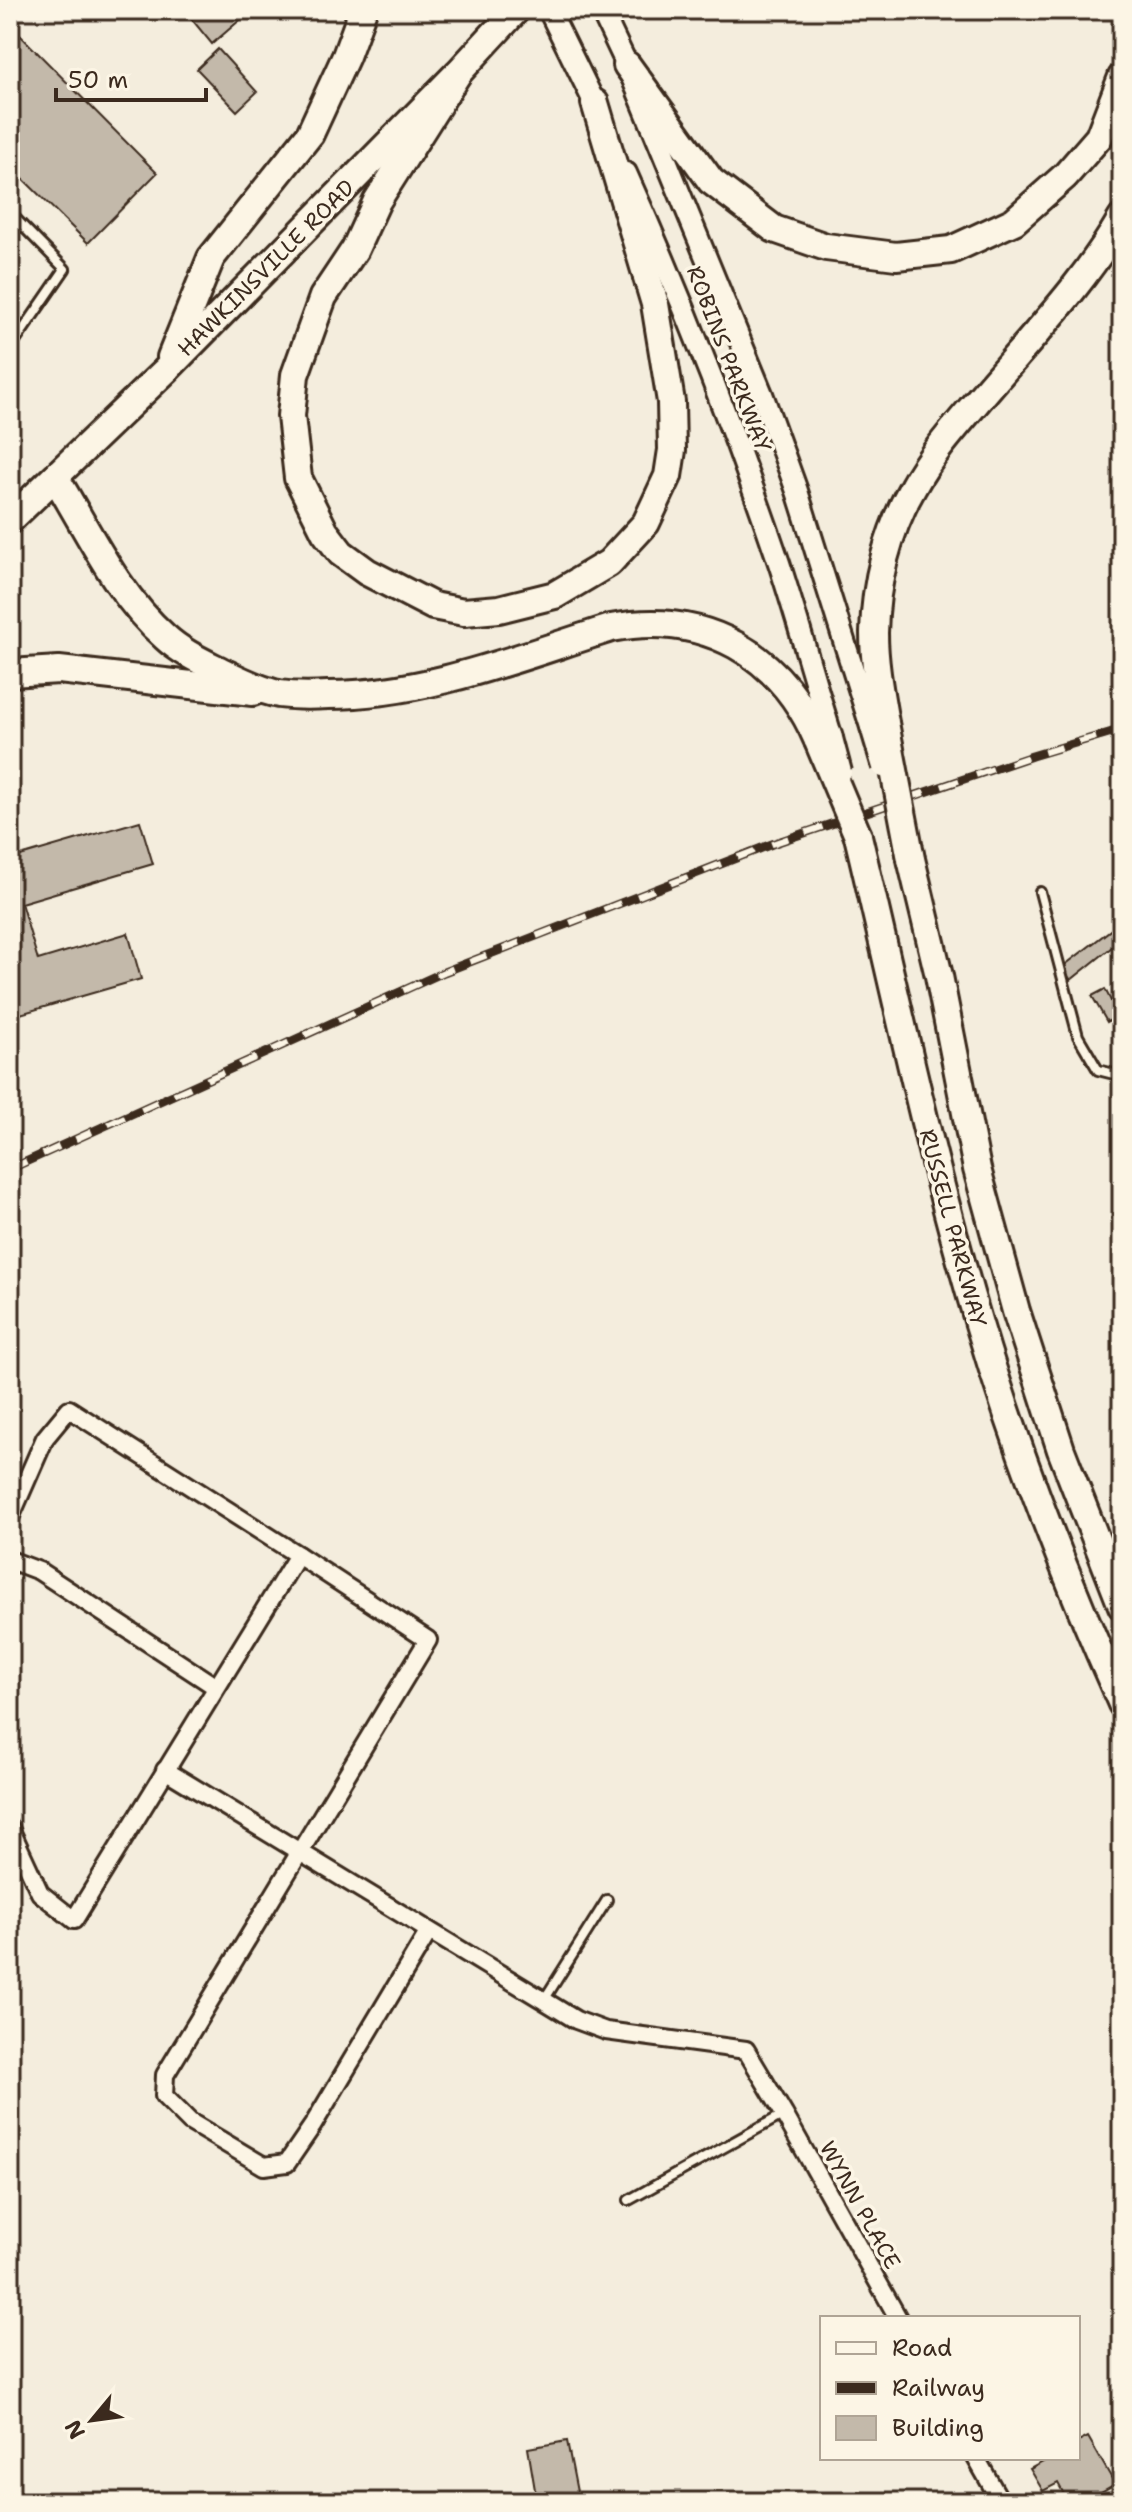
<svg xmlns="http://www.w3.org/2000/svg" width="1132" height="2512" font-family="'Shantell Sans',sans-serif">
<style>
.building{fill:#c3b9aa;stroke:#3b2a1e;stroke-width:2}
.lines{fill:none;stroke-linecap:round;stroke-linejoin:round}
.service-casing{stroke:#3b2a1e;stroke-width:14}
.minor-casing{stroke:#3b2a1e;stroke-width:22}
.tertiary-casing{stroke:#3b2a1e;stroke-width:26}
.primary-casing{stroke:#3b2a1e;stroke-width:32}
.service{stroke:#fcf5e5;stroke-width:8}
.minor{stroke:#fcf5e5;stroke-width:16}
.tertiary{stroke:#fcf5e5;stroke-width:20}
.primary{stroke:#fcf5e5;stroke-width:26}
.rail-casing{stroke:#3b2a1e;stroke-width:9}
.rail{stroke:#fcf5e5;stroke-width:6;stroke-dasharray:18;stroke-linecap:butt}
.tertiary-bridge-casing{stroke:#3b2a1e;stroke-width:26;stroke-linecap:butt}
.primary-bridge-casing{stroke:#3b2a1e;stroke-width:32;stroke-linecap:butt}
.tertiary-bridge{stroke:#fcf5e5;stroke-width:20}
.primary-bridge{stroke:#fcf5e5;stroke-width:26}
.labels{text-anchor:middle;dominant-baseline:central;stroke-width:7;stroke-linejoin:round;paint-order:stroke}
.street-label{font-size:22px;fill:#3b2a1e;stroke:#fcf5e5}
</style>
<rect width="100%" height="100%" fill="#f4eddd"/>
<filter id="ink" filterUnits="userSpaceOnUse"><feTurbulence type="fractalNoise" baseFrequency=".0125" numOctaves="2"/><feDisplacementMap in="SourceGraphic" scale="16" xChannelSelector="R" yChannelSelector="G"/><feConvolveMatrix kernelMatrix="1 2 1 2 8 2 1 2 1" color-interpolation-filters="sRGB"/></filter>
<g filter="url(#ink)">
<g class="building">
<path d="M246,10L248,13L212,44L185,11Z"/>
<path d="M10,25L157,173L88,243L10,166Z"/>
<path d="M218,49L257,92L237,111L197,69Z"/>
<path d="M140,821L153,864L21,903L38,960L128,933L141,979L10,1017V859Z"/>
<path d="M1117,925L1122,931V939L1071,980L1061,968Z"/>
<path d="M1105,989L1111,1001L1122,995V1013L1107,1022L1092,996Z"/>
<path d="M1122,1033V1050L1115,1037Z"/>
<path d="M1088,2437L1115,2484L1083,2502H1068L1058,2483L1043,2491L1030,2469L1050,2458H1078V2442Z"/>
<path d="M567,2441L578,2497L537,2502L528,2448Z"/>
</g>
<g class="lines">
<defs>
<g id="service">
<path d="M10,213L65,269L10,349"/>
<path d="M1040,892L1078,1036L1098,1070L1122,1076"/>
<path d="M544,2000L607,1900"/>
<path d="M629,2200L784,2114"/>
</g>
<g id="minor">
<path d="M10,1518L45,1438L69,1409L298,1555L74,1920L40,1893L10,1828"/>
<path d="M298,1555L428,1640L165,2075L164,2096L190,2122L264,2166L287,2163L313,2125L429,1931"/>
<path d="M10,1560L39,1571L216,1687"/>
<path d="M165,1770L576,2020L606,2031L746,2050L784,2114L898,2318"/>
<path d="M976,2458L1001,2502"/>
</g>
<g id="tertiary">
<path d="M549,10L600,114"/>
<path d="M601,10L627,65L762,394L797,491L871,727"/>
<path d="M626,173C683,300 734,431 779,563C798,621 814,680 832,738"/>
</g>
<g id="primary">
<path d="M627,65L711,181L774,229L826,247L896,256L951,250L1014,221L1065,176L1099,137L1122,77"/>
<path d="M458,73L377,201L355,249L323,297L295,375L291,416L298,478L325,532L341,553L367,572L433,606L464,612L499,609L555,595L609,563L646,523L668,476L672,450L671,402L655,304L595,103"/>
<path d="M171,357L211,258L310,134L346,56L363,10"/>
<path d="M55,477C88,530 117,595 165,637C180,651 199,660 217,669C236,678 258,690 279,694C294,696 312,696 328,695C426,695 519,657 611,628C705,610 781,654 818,741"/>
<path d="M10,520L166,370L458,73L516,10"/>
<path d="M10,673L59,670L253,692"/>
<path d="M885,723C880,694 874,663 874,633C875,583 888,530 913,487C930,456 952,431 975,404C1025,344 1083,286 1122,218"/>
<path d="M858,836C897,999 931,1164 979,1324C1017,1453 1067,1581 1122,1704"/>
<path d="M911,859L939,976L977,1169L1016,1311L1061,1450L1122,1606"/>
</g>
</defs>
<use href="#service" class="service-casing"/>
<use href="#minor" class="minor-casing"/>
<use href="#tertiary" class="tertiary-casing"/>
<use href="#primary" class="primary-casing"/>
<use href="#service" class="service"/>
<use href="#minor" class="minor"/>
<use href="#tertiary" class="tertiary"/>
<use href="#primary" class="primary"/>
<defs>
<path id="rail" d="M10,1169L444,972L772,844L1032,756L1122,729"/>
</defs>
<use href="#rail" class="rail-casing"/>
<use href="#rail" class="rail"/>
<defs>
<g id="tertiary-bridge">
<path d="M871,727L883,767"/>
<path d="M832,738L841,772"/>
</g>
<g id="primary-bridge">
<path d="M885,723L911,859"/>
<path d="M818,741L858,836"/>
</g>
</defs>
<use href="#tertiary-bridge" class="tertiary-bridge-casing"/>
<use href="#primary-bridge" class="primary-bridge-casing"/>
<use href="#tertiary-bridge" class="tertiary-bridge"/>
<use href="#primary-bridge" class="primary-bridge"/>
</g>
</g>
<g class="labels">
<g class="street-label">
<text transform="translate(266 268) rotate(-45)">HAWKINSVILLE ROAD</text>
<text transform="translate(729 359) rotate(69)">ROBINS PARKWAY</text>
<text transform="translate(953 1228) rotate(75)">RUSSELL PARKWAY</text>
<text transform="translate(860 2205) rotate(61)">WYNN PLACE</text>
</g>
</g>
<rect width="1132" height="2512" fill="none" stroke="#fcf5e5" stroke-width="40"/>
<rect x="20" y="20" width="1092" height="2472" fill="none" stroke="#3b2a1e" stroke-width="3" filter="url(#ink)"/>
<rect x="820" y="2316" width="260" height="144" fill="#fcf5e5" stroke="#afa495" stroke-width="2"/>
<rect x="836" y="2342" width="40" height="12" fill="#fcf5e5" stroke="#afa495" stroke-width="2"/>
<text x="892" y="2356" font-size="24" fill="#3b2a1e">Road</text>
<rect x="836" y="2382" width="40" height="12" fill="#3b2a1e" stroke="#afa495" stroke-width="2"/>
<text x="892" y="2396" font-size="24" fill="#3b2a1e">Railway</text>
<rect x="836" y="2416" width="40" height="24" fill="#c3b9aa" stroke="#afa495" stroke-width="2"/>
<text x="892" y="2436" font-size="24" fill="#3b2a1e">Building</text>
<g transform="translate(92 2420) rotate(241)" stroke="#fcf5e5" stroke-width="6" paint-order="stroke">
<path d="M0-6L14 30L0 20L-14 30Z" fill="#3b2a1e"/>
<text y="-12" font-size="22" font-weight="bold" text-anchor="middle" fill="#3b2a1e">N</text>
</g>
<path d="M56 88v12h150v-12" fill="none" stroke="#3b2a1e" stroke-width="4"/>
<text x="68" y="88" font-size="24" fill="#3b2a1e" stroke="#fcf5e5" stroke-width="6" paint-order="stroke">50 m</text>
</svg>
